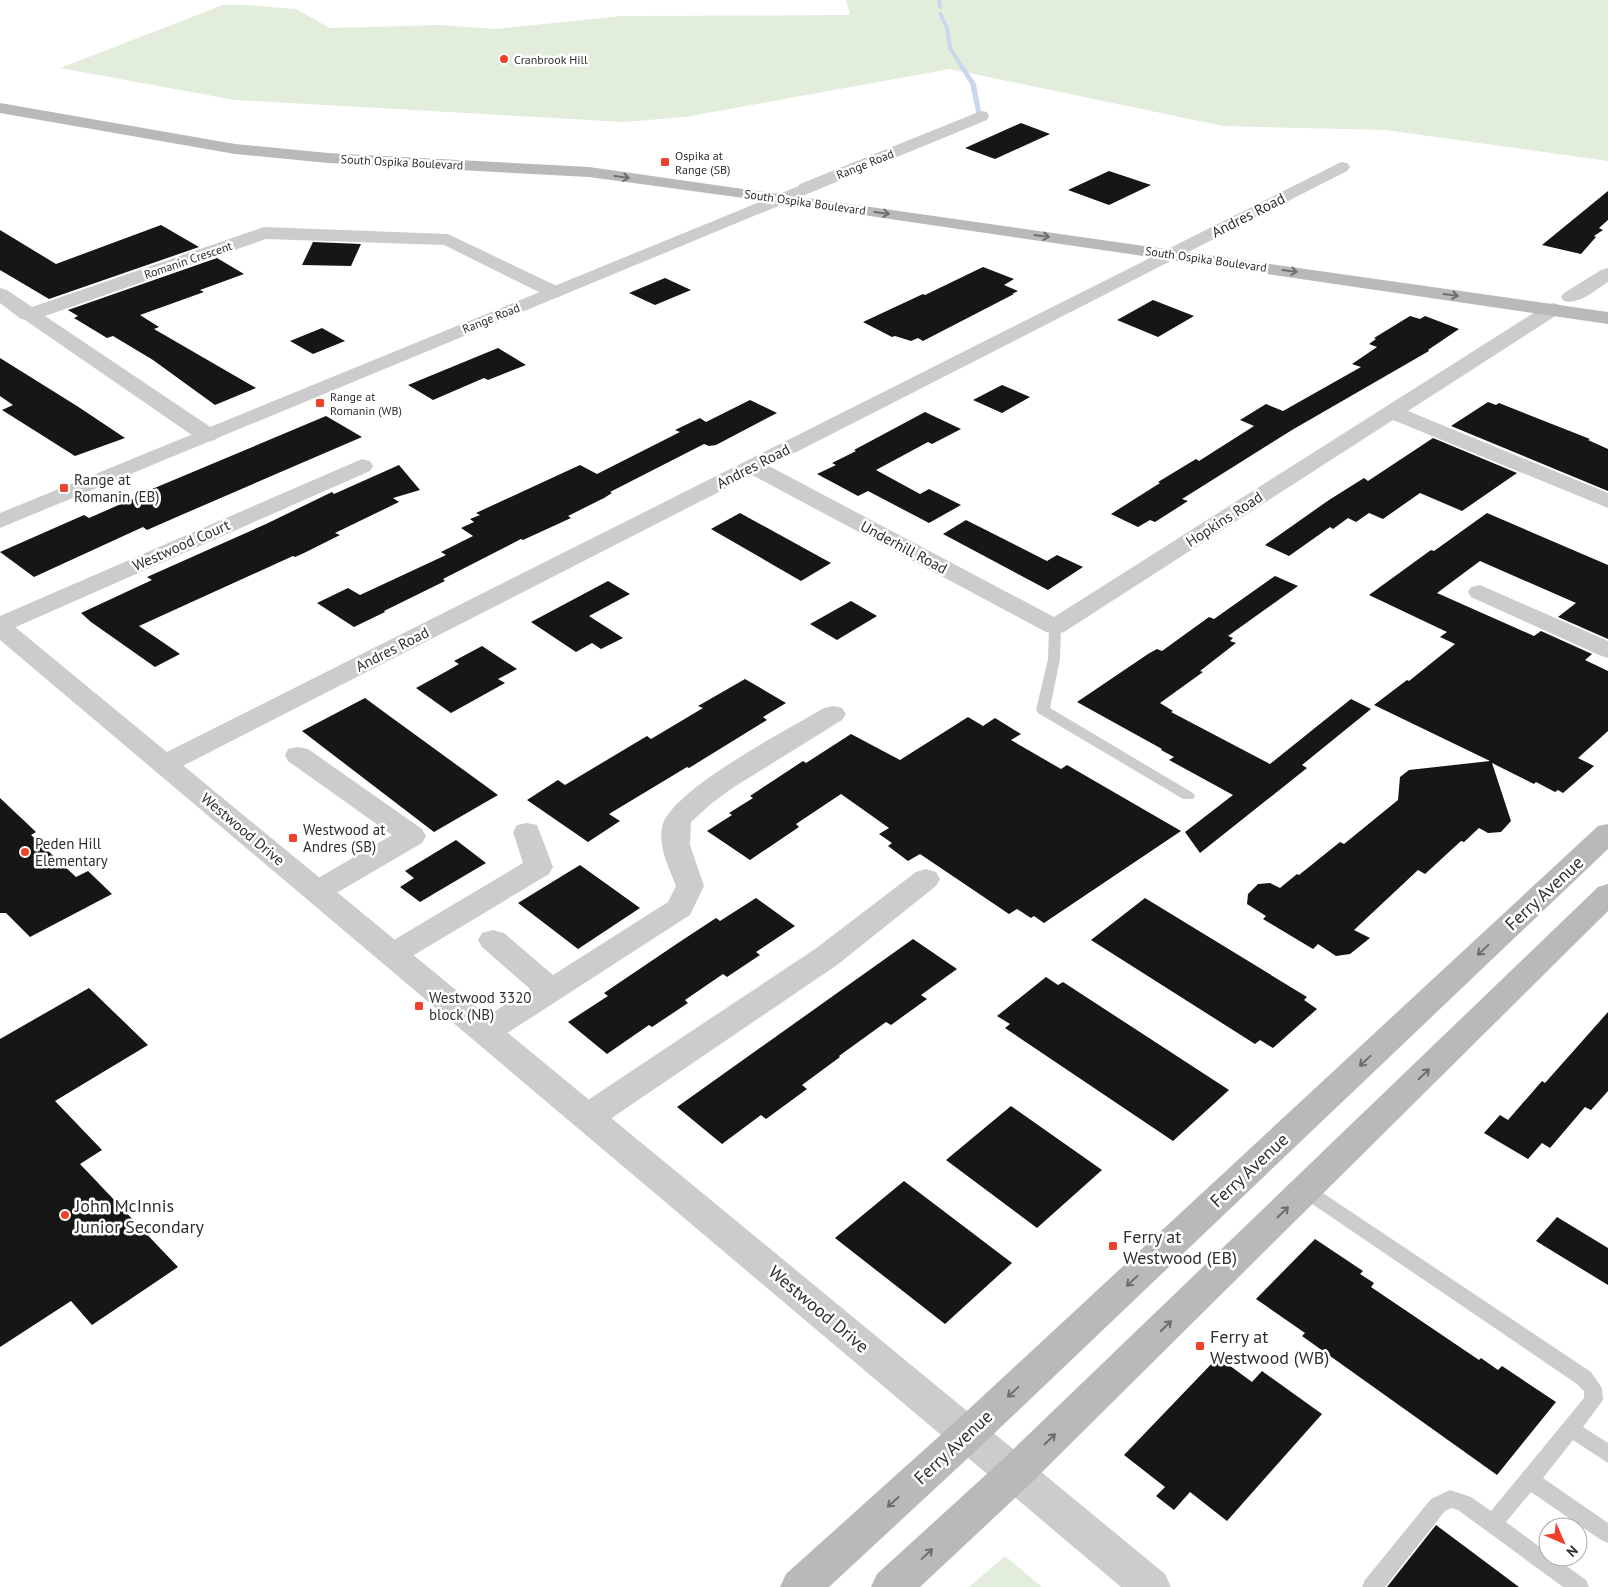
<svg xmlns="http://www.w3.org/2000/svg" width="1608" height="1587" font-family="'PT Sans',sans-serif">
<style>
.green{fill:#e2eddc}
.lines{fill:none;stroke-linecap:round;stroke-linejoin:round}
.stream{fill:#c8d7ee;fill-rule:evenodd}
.building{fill:#161616}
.service{fill:#ccc;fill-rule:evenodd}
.minor{fill:#ccc;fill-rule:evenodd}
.tertiary{fill:#ccc;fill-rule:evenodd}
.secondary{fill:#b9b9b9;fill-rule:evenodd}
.oneway{stroke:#6d6d6d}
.poi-dot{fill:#ef4129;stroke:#fff;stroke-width:2}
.labels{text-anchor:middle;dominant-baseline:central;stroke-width:5;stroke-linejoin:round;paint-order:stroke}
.far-poi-label{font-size:12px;fill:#2f2f2f;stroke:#fff;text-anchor:start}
.far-street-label{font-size:12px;fill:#2f2f2f;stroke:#fff}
.street-label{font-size:15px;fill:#2f2f2f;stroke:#fff}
.poi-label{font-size:15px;fill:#2f2f2f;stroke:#fff;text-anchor:start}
.near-street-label{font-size:18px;fill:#2f2f2f;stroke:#fff}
.near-poi-label{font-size:18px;fill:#2f2f2f;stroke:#fff;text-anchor:start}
</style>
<rect width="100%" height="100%" fill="#fff"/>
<g class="green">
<path d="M846,0H1608V161L1385,130L1223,126L950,69L685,117L624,122L235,100L60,68L223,5H245L296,9L330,28L440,25L495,29L622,16L850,15Z"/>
<path d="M1005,1556L1042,1587H969Z"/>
</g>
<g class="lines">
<g class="stream">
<path d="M937,0H941L942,9L938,8Z"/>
<path d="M940,12L942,13L949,28L952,48L976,84L982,117L977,116L970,84L948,48L945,28L938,13Z"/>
</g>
</g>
<g class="building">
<path d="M1021,123L1050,134L995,159L965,148Z"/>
<path d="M1109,171L1151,185L1109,205L1068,190Z"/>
<path d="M1608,191V220L1599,228L1603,230L1594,236L1596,237L1581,254L1542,245Z"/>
<path d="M161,225L199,247L49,299L0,270V230L56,264Z"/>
<path d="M313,242L361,244L351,266L302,265Z"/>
<path d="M217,258L244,274L200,290L204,292L140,315L159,327L154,329L256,388L215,405L153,360L113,336L107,338L74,318L78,316L68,310Z"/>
<path d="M983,267L1014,279L1004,285L1018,291L1012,294H1014L923,341L918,338L911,341L895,336L892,337L863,322L923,294L925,295Z"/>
<path d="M665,278L691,290L655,305L629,293Z"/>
<path d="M1153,300L1194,316L1158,337L1117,320Z"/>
<path d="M1410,316L1420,319L1425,316L1459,329L1428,350L1429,351L1292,430L1182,499L1188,501L1155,522L1150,520L1138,527L1111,514L1160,483L1158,482L1196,459L1199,461L1254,426L1240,420L1266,404L1283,411L1361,367L1352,364L1377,347L1369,344L1376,339L1374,338Z"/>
<path d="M322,328L345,341L313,354L290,341Z"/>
<path d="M498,348L526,365L488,380L484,378L433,400L408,385Z"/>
<path d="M0,358L77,406L125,438L75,456L2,410L13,405L0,396Z"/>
<path d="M1002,385L1030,397L1002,413L973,400Z"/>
<path d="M750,400L777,413L716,445L709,446L704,444L610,492L612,493L604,498L568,516L571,518L523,540L521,539L443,579L445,581L384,611L385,612L354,627L317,603L348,588L360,595L446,555L441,552L473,536L461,528L474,522L470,519L480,515L476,513L580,465L597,474L680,432L675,430L700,418L706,422Z"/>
<path d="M1488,402L1496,405L1499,403L1590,439L1588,440L1608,449V491L1451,426Z"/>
<path d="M925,412L961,429L932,444L928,442L876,470L920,494L929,489L961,505L929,523L868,491L858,496L817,474L836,465L832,463L856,451L854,450Z"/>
<path d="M326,416L362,437L179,516L147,530L143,527L34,577L0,552L84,515L89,518L146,493L145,492Z"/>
<path d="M1433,438L1517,473L1462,511L1420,493L1383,519L1369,513L1356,522L1348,518L1333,529L1330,527L1289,556L1265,545L1329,500L1364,478L1368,481Z"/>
<path d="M399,465L420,490L393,498L399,502L335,533L340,535L304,553L295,557L293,556L139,626L180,654L155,667L91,622L81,613L152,580L147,577L266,524L332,492L334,494Z"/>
<path d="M740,513L831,563L801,581L711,529Z"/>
<path d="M1487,513L1608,565V639L1558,617L1576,603L1480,561L1437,593L1534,636L1541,631L1592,654L1585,660L1608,671V731L1578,758L1594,766L1563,793L1558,790L1555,792L1536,782L1534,784L1492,763L1511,821L1501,832L1488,833L1479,828L1464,842L1461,841L1425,874L1418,870L1354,930L1370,938L1350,954L1336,956L1318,944L1313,949L1263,919L1266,916L1247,904L1248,894L1258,884L1270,883L1280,888L1297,874L1299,875L1340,842L1344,844L1398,800L1400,777L1409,770L1490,761L1374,705L1407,680L1409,681L1455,644L1440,637L1447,632L1369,595L1431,550L1434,551Z"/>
<path d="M966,520L1047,561L1057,555L1083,567L1048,590L943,534Z"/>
<path d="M1275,576L1298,586L1228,636L1233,638L1230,641L1236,643L1200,671L1203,672L1160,703L1173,711L1171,712L1270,764L1351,699L1371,709L1302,765L1307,768L1200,853L1185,832L1233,795L1169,760L1174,757L1161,750L1162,749L1077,702L1148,654L1157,649L1162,651L1209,617L1214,619Z"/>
<path d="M608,581L630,594L589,616L623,638L601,649L592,643L576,652L531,622Z"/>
<path d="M851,601L877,616L837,640L810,624Z"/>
<path d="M482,646L517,669L498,679L505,683L451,713L416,688L447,671L459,664L454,661Z"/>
<path d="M745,679L786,703L763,717L767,720L689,768L687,767L609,814L620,821L588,842L527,800L558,780L565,785L647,736L651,739L703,708L698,706Z"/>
<path d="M365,698L384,712L498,795L434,832L302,731Z"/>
<path d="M968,717L983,726L995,718L1021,734L1011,740L1061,769L1067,765L1181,831L1044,923L1034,916L1031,918L1017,909L1009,914L920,854L908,861L888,846L892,843L879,834L889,828L841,794L796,824L799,827L750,860L707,831L732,815L729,813L753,798L750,796L803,761L806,763L851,734L900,760Z"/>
<path d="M0,798L36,832L31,835L76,877L88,871L112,894L30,937L6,913H0Z"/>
<path d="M456,840L486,863L420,902L400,887L414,878L405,871Z"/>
<path d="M580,865L640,908L578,949L518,903Z"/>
<path d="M756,898L795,926L756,952L760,955L727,977L723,974L685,1000L688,1003L652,1027L649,1025L607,1054L568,1022L608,996L604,993L678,943L716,918L720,921Z"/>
<path d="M1145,898L1307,997L1304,1000L1317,1009L1273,1048L1260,1040L1255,1044L1091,940Z"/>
<path d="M913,939L957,969L921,995L927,999L891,1025L886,1022L839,1056L840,1057L802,1085L807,1089L766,1119L761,1115L722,1144L677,1107Z"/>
<path d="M1046,977L1058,985L1063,982L1229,1090L1173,1141L1005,1028L1010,1024L997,1016Z"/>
<path d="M89,988L148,1045L55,1101L102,1150L80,1164L178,1267L92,1325L71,1301L0,1347V1039Z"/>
<path d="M1608,1012V1091L1591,1110L1585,1107L1550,1148L1542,1143L1528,1159L1484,1133L1500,1115L1508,1120L1542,1081L1545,1083Z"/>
<path d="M1011,1106L1102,1170L1037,1228L946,1160Z"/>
<path d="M904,1181L1012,1263L945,1324L835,1238Z"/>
<path d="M1557,1217L1608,1248V1285L1536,1241Z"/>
<path d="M1315,1239L1363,1271L1360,1274L1374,1283L1371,1287L1479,1360L1481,1358L1498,1370L1502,1366L1556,1402L1497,1475L1302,1336L1305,1333L1256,1299Z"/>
<path d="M1218,1357L1252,1382L1262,1371L1322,1414L1227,1521L1190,1492L1174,1510L1156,1496L1165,1487L1124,1455Z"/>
<path d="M1436,1525L1519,1587H1387Z"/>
</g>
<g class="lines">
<g class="service">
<path d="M1055,623L1061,627L1060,659L1050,708L1193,793L1195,796L1193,799H1183L1038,713L1036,710L1048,659L1049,627Z"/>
<path d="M1305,1183L1311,1185L1591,1372L1602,1388L1603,1400L1583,1427L1608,1443V1463L1573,1440L1543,1478L1608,1523V1543L1601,1540L1531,1492L1506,1522L1548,1553V1557H1554L1586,1580L1589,1587H1563L1458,1510L1451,1508L1445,1511L1385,1587H1362L1365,1580L1431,1499L1450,1490L1471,1497L1491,1511L1584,1398V1391L1577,1384L1299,1195L1297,1190L1299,1185Z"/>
</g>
<g class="minor">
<path d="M981,111L987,112L989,116L987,120L812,192L806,193L800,192L797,188L800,184Z"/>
<path d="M1341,162L1347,163L1350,167L1347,171L769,466L1054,617L1546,305L1553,303L1560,305L1563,309L1560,313L1408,411L1608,493V508L1393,420L1064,632L1055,634L1046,632L752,475L175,770L165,773L155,770L151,764L155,758Z"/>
<path d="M264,227L448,234L561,288L564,292L561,296L554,298L547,296L444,245L266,239L45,316L215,430L218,435L215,440L207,442L199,440L25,320L21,319L0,303V288L7,290L32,307Z"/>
<path d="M1608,268V282C1595,290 1580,305 1564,301L1561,297L1564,293L1601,270Z"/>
<path d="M362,459L370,461L373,466L370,471L9,630L0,632V616Z"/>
<path d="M1480,585L1608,641V658L1599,655L1471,597L1468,592L1471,587Z"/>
<path d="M833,706L842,708L846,714L842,720L734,787L712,803L691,822L690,845L704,886L690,915L498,1039L487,1042L476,1039L471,1031L476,1023L530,989L482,947L478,940L482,933L493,930L504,933L553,975L668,902L676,886C669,868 658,847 662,827C670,790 789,729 824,708Z"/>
<path d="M298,747L308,749L422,829L426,836L422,843L328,898L318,901L308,898L303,891L308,884L392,835L288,761L285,755L288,749Z"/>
<path d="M527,823L537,825L553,867L549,874L404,961L393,965L382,961L378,954L382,947L523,863L513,832L517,825Z"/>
<path d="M926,869L936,872L940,879L936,886L837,965L600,1126L588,1130L576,1126L572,1117L576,1108L815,949L916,872Z"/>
</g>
<g class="tertiary">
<path d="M806,183L812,184L815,188L812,192L0,528V513Z"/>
<path d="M0,620L9,622L1165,1574L1171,1587H1121L0,640Z"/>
</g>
<g class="secondary">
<path d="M0,103L235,144L328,153L589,167L1608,312V324L781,203L589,177L328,163L235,154L0,113Z"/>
<path d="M1608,824V849L981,1446L829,1587H780L786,1574L955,1422L1598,826Z"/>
<path d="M1608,884V911L1029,1485L920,1587H871L877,1574L1001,1461L1598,887Z"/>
</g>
</g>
<defs><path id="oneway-shaft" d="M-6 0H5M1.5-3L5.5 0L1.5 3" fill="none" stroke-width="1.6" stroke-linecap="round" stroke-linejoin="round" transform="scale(1.25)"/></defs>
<g class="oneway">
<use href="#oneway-shaft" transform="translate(622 177) rotate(8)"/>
<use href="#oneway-shaft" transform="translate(882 213) rotate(8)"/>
<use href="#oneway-shaft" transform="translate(1042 236) rotate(8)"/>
<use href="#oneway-shaft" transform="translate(1290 271) rotate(8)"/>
<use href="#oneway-shaft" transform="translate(1451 295) rotate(8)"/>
<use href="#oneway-shaft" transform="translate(1483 950) rotate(137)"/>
<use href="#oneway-shaft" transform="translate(1365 1061) rotate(137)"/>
<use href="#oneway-shaft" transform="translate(1424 1074) rotate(-44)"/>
<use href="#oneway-shaft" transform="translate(1283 1212) rotate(-44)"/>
<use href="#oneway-shaft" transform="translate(1132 1281) rotate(137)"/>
<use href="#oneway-shaft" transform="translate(1166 1326) rotate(-44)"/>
<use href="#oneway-shaft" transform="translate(1013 1392) rotate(137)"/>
<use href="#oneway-shaft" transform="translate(1050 1439) rotate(-44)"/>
<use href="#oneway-shaft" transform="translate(893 1502) rotate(138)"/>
<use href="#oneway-shaft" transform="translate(927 1554) rotate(-43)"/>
</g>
<g class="poi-dot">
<circle cx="504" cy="59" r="5"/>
<rect x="660" y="157" width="10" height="10" rx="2.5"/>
<rect x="315" y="398" width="10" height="10" rx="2.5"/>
<rect x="59" y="483" width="10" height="10" rx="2.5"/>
<rect x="288" y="833" width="10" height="10" rx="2.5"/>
<circle cx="25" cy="852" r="5"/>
<rect x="414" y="1001" width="10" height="10" rx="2.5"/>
<circle cx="65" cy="1215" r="5"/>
<rect x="1108" y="1241" width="10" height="10" rx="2.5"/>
<rect x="1195" y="1341" width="10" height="10" rx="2.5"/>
</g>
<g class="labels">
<g class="far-poi-label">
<text x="514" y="59">Cranbrook Hill</text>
<text x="675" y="155">Ospika at<tspan x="675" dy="14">Range (SB)</tspan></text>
<text x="330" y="396">Range at<tspan x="330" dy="14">Romanin (WB)</tspan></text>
</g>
<g class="far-street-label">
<text transform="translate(402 162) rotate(3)">South Ospika Boulevard</text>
<text transform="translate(865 164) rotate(-22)">Range Road</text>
<text transform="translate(805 202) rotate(8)">South Ospika Boulevard</text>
<text transform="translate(1206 259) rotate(8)">South Ospika Boulevard</text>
<text transform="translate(188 260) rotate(-19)">Romanin Crescent</text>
<text transform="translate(491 318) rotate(-22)">Range Road</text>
</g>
<g class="street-label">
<text transform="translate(1248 215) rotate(-27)">Andres Road</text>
<text transform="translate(753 466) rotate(-27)">Andres Road</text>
<text transform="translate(1224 519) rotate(-33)">Hopkins Road</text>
<text transform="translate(181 545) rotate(-24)">Westwood Court</text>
<text transform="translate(904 547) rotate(28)">Underhill Road</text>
<text transform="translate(392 649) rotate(-27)">Andres Road</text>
<text transform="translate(243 829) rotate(40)">Westwood Drive</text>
</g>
<g class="poi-label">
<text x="74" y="479">Range at<tspan x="74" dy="17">Romanin (EB)</tspan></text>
<text x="303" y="829">Westwood at<tspan x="303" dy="17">Andres (SB)</tspan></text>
<text x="35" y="843">Peden Hill<tspan x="35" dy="17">Elementary</tspan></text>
<text x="429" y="997">Westwood 3320<tspan x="429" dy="17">block (NB)</tspan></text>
</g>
<g class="near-street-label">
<text transform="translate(1544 893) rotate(-43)">Ferry Avenue</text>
<text transform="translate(1249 1170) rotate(-43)">Ferry Avenue</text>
<text transform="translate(819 1309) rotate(40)">Westwood Drive</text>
<text transform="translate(953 1447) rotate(-43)">Ferry Avenue</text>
</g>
<g class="near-poi-label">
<text x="75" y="1205">John McInnis<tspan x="75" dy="21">Junior Secondary</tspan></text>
<text x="1123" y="1236">Ferry at<tspan x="1123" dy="21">Westwood (EB)</tspan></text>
<text x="1210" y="1336">Ferry at<tspan x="1210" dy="21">Westwood (WB)</tspan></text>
</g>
</g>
<g transform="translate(1563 1542) rotate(135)"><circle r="24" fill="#ffffff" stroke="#acacac"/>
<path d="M0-4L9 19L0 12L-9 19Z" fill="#ef4129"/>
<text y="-8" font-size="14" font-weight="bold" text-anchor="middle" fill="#2f2f2f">N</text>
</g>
</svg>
